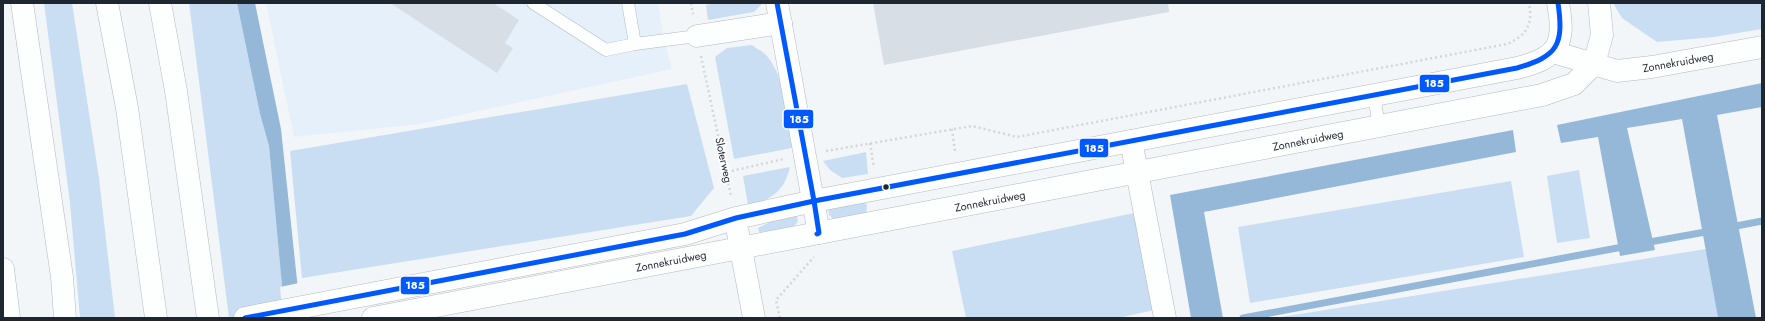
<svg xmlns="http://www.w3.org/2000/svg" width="1765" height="321" font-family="Jost,sans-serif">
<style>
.built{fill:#e5f0fb}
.green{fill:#c9def2}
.water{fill:#95b8d8}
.pier{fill:#f3f6f9}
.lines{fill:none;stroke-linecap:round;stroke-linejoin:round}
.stream{stroke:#95b8d8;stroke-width:7}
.building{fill:#d7dee5}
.lane-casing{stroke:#b3b9be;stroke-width:13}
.street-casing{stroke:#b3b9be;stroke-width:23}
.highway-casing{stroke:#b3b9be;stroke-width:23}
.path{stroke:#d4d5d6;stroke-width:2.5;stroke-dasharray:2 3;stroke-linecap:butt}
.lane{stroke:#fdfefe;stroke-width:12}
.street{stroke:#fdfefe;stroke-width:22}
.highway{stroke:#fdfefe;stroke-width:22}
.bus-1-casing{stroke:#fff;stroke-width:8}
.bus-1{stroke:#0059ff;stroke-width:5}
.bus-dot{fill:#1e2730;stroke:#fff;stroke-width:1.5}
.labels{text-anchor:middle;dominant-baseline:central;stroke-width:3.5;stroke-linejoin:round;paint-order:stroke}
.street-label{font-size:11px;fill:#1e2730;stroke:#fff}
.line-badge{stroke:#fff;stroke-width:1.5}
.badge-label{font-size:11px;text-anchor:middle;font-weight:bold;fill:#fff}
</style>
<rect width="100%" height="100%" fill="#f3f6f9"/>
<path class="built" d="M266,3H658L664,40L672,69L420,124L294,137Z"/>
<g class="green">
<path d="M44,3H72L99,178L115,318H80L70,203Z"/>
<path d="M189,3H237L260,114L269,146L285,318H229Z"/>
<path d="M716,3H763L754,12L708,20L706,5Z"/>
<path d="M1613,3H1762V29L1714,37L1657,42L1622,18Z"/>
<path d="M752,45C757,49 764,52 767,56C787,81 787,118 792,148L734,159L715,57L727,48Z"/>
<path d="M687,84L714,188L691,216L302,278L290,151Z"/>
<path d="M866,152L868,174L842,178L830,170L823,161Z"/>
<path d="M790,167C784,192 772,199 748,205L743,176Z"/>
<path d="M1579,170L1590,238L1557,243L1547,176Z"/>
<path d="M1511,181L1524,257L1250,303L1238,227Z"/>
<path d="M862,200L867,205L866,215L836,221L829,215L828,209Z"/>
<path d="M1153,209L1173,306L1118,318H966L952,251Z"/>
<path d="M789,212L796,214L798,221L793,228L759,232L758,228Z"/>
<path d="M1706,249L1718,318H1275Z"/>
</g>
<g class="water">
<path d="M237,3H255L281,129L301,318H285L269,146L260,114Z"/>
<path d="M1762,83V107L1717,115L1756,318H1718L1682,119L1627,128L1655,250L1620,256L1598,137L1561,143L1557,125Z"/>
<path d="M1513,130L1516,152L1204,212L1223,318H1191L1170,195Z"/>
</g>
<path class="pier" d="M299,283L303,318H283L280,287Z"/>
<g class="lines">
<g class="stream">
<path d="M1731,227L1762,221"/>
<path d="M1644,243L1711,231"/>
<path d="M1243,318L1628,246"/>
</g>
</g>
<g class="building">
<path d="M390,3H493L519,20L505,43L513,48L497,73Z"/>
<path d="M873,3H1168L1169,12L884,65Z"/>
</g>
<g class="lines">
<defs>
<g id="lane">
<path d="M533,3L606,50L635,44L697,36"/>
<path d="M628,3L635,44"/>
<path d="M1374,95L1379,127"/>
</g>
<g id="street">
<path d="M777,3L819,233"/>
<path d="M697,36L781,23"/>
<path d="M1553,52L1617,71L1652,67L1762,47"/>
<path d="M1131,141L1165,318"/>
<path d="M738,233L754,318"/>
<path d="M245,318L685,234L736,218L814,201L1517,68C1558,58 1566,45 1558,3"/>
<path d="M373,318L1542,95L1574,84L1594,64L1602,35L1599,3"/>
</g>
<g id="highway">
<path d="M22,3L62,277L65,318"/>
<path d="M107,3L127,108L156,318"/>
<path d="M160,3L176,91L208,318"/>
<path d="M3,269L9,318"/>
</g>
</defs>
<use href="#lane" class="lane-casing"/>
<use href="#street" class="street-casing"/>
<use href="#highway" class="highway-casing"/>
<g class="path">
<path d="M691,3L693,14"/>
<path d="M701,56L731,196"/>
<path d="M952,129L955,152"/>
<path d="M870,143L874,168"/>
<path d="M826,151L972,126L1017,137L1507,44C1527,35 1533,25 1529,3"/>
<path d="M727,172L784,159"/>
<path d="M780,318L776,300L814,257"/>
</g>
<use href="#lane" class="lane"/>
<use href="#street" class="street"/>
<use href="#highway" class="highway"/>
<defs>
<g id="bus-1">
<path d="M777,3L814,201L819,233L817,234"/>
<path d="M245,318L685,234L736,218L814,201L1517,68C1558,56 1564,45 1558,3"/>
</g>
</defs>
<use href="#bus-1" class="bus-1-casing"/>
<use href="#bus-1" class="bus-1"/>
</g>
<circle class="bus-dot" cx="886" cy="187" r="3.5"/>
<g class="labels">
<g class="street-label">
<text transform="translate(1678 62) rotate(-10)">Zonnekruidweg</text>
<text transform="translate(1308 140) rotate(-11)">Zonnekruidweg</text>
<text transform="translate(724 160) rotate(78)">Sloterweg</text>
<text transform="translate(990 201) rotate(-11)">Zonnekruidweg</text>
<text transform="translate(671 261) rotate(-11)">Zonnekruidweg</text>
</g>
</g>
<g class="line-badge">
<rect x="1419" y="74" width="31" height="19" rx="4" fill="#0059ff"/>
<rect x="783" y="109" width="31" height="20" rx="4" fill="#0059ff"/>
<rect x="1079" y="138" width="30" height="20" rx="4" fill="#0059ff"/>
<rect x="400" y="276" width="30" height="19" rx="4" fill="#0059ff"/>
</g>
<g class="badge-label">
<text x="1434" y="87">185</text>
<text x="799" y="123">185</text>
<text x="1094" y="152">185</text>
<text x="415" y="289">185</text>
</g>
<rect width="1765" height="321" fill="none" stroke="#1e2730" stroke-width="8"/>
</svg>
